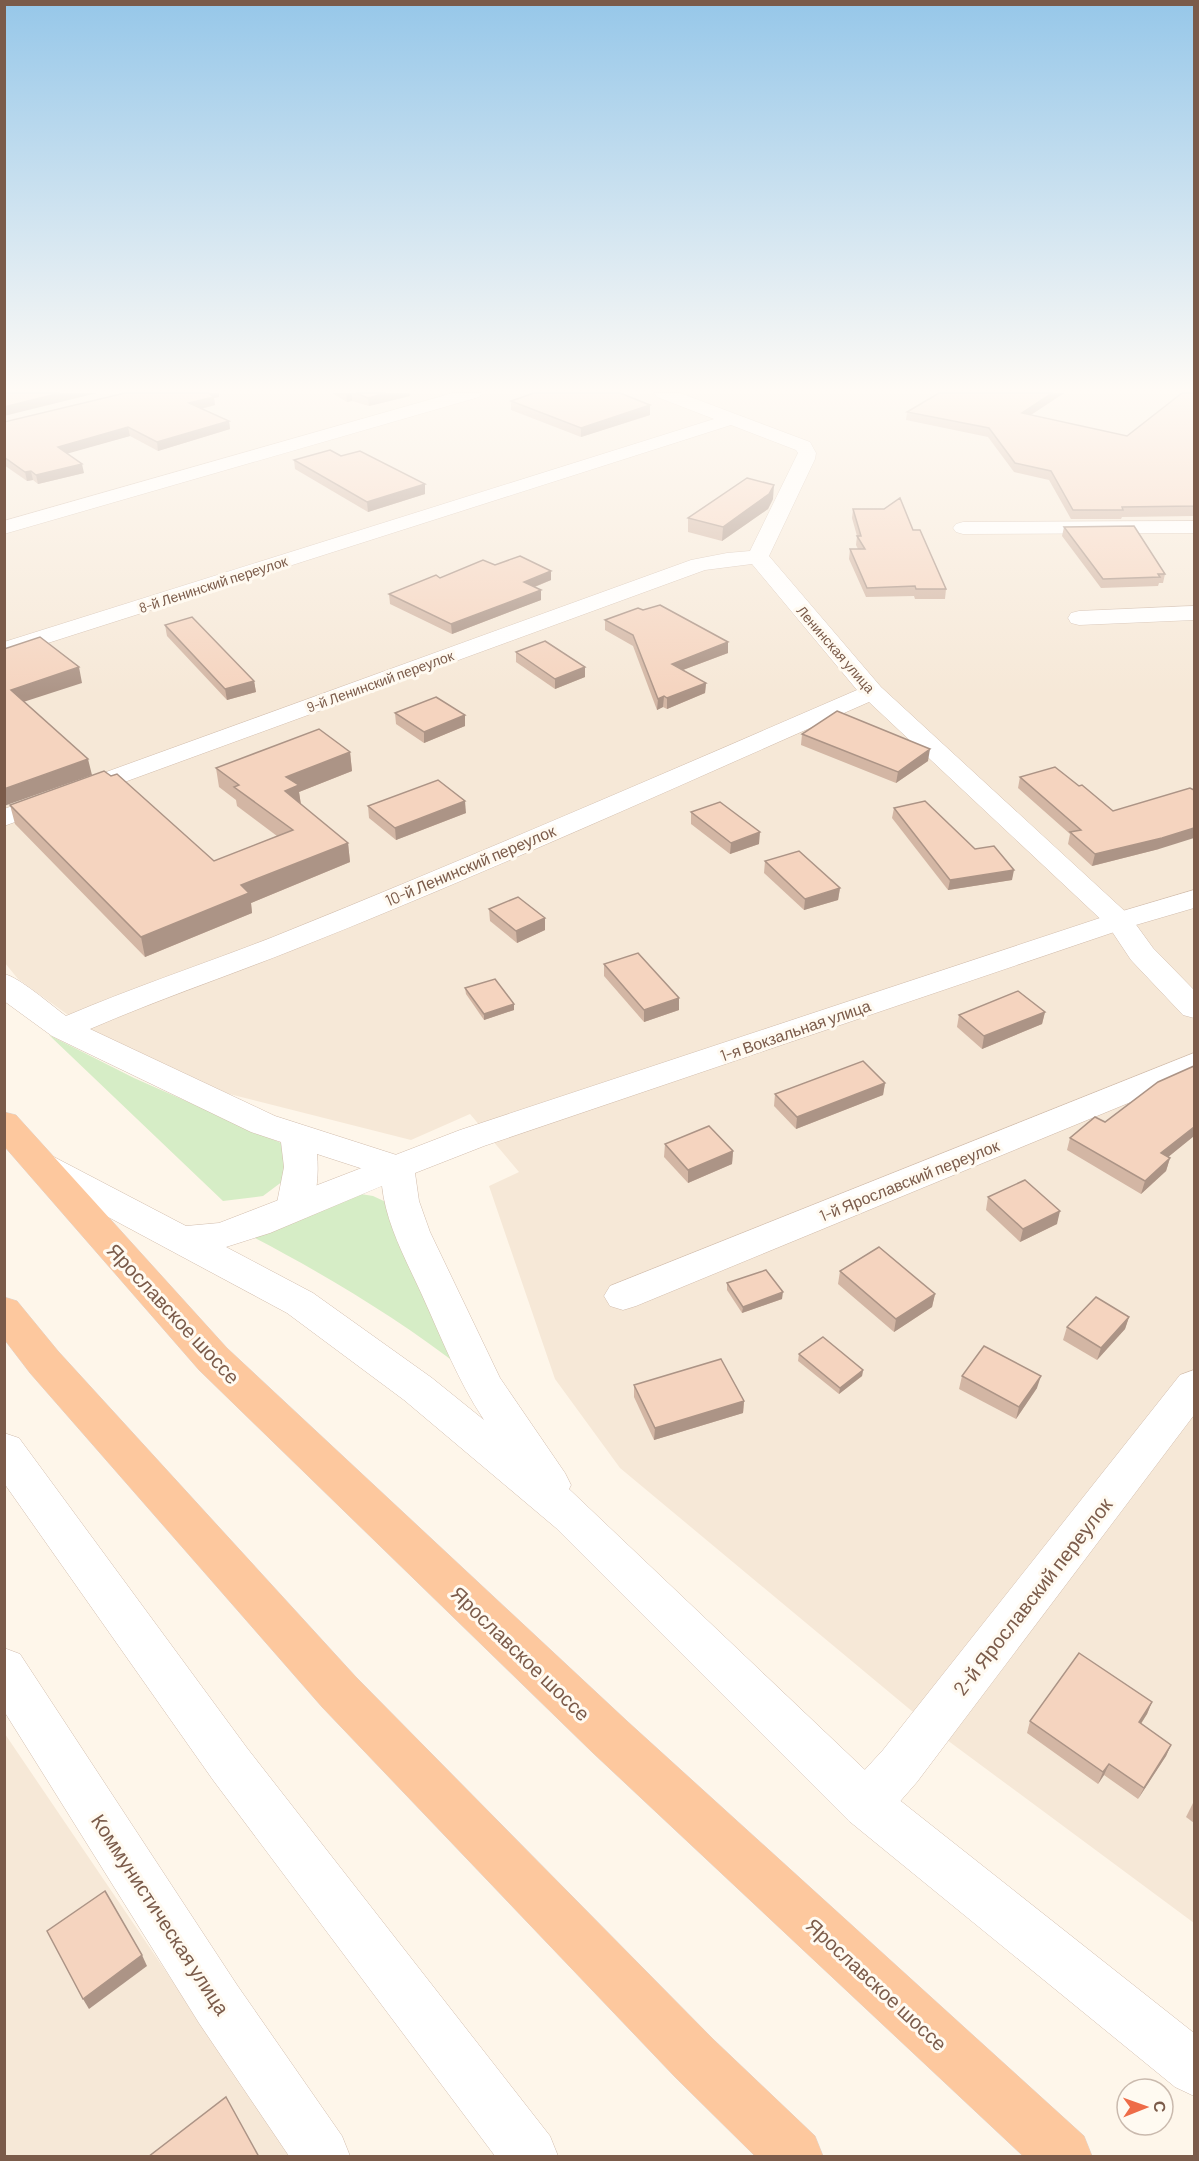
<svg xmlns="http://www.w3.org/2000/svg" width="1199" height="2161" font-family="Barlow,sans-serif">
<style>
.residential{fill:#f6e8d7}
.green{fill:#d6edc6}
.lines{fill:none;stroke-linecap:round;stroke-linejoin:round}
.minor-casing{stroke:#d2bdad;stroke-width:1}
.tertiary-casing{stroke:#d2bdad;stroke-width:1}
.trunk-casing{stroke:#ddd4d0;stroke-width:1}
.minor{fill:#fff;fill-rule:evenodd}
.tertiary{fill:#fff;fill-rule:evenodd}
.trunk{fill:#fdc89e;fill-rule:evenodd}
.wall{fill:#d3b6a4}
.shaded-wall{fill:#ac9486}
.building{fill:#f5d4bf;stroke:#ac9486;stroke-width:1.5}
.labels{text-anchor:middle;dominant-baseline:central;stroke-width:6;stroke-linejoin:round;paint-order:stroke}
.far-street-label{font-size:14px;fill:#7b5b4a;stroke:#fffaf1}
.street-label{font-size:16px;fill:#7b5b4a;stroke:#fffaf1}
.near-street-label{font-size:20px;fill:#7b5b4a;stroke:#fffaf1}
</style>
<rect width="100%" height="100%" fill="#fef6ea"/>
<g class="residential">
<path d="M4,393H1194V1923L943,1737L620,1468L555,1379L489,1186L519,1172L470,1114L411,1140L150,1074L18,979L5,963Z"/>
<path d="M5,1734L291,2156H5Z"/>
</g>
<g class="green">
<path d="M49,1035L134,1078L281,1143L287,1178L263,1196L223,1201Z"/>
<path d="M355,1193L373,1196L388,1203L466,1371C399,1319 326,1275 251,1236Z"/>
</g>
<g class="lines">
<defs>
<g id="minor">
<path d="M453,393H482L479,397L4,534V521Z"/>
<path d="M654,393H680L810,442L816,453L815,459L769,556L881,687L1129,915L1153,948L1194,990V1018L1183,1015L1131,960L1109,927L869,702C678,786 487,873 293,950C225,977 157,1000 90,1029L275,1116L409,1159L414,1168L409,1177L397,1180L317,1154C319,1174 317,1200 307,1217L294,1221L281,1217L276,1208L284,1167L281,1142L251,1132L52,1036L4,1001V974C19,977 51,1005 66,1016C134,987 204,964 273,937C469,858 663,774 857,690L752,564L705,570L4,826V809L691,560L727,553L750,551L798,453L796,450L731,425L4,657V642L714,419L657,397Z"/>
<path d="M1194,521V533L963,534L956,532L953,528L956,524L963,522Z"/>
<path d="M1194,606V620L1079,625L1071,623L1068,618L1071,613L1079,611Z"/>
<path d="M1194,1053V1076L636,1306L623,1310L610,1306L604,1296L610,1286Z"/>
<path d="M1194,1370V1415L917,1782L883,1821L866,1828L849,1821L841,1804L849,1787L883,1750L1180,1375Z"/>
<path d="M4,1648L20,1654L237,1985L342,2136L350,2156H289L199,2023L4,1711Z"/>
</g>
<g id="tertiary">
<path d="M1194,890V908L1129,927L484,1146L415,1173L419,1201L430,1232L500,1378L565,1473L571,1485L569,1489L883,1787L1194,2033V2096L1175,2087L849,1821L556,1528L404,1400L287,1313L30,1175L25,1166L30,1157L42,1154L54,1157L186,1226L219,1223L460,1130L1109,915ZM382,1186C386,1224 406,1260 422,1295C441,1337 458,1381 484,1420L432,1378L313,1293L226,1247L270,1233Z"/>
<path d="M4,1433L19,1438L247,1748L550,2136L558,2156H495L213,1780L4,1483Z"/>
</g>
<g id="trunk">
<path d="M4,1112L16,1115L227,1348L627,1721L1084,2136L1092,2156H1023L593,1753L199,1370L4,1146Z"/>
<path d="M4,1297L17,1301L58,1351L356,1677L713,2039L815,2136L823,2156H755L675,2077L322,1707L30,1373L4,1339Z"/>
</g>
</defs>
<use href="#minor" class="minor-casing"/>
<use href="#tertiary" class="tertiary-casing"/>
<use href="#trunk" class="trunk-casing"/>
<use href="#minor" class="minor"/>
<use href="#tertiary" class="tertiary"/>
<use href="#trunk" class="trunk"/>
</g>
<g class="wall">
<path d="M332,393H409L410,396L369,406L352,401L347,402Z"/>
<path d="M1064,393L1031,415L1127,436L1194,393V516L1122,517L1121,519H1071L1049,480L1014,472L988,437L906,420L907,412Z"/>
<path d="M219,397L214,398L215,405L202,409L229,421L230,429L158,451L130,436L67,453L84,473L38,484L33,480L27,481L4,465V422Z"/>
<path d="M511,401L650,415L581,437L511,410Z"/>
<path d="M341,456L425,494L368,512L295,469L294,460Z"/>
<path d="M773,499L768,509L722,541L688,532V518Z"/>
<path d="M853,509L913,530L946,589L945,599H915L914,596L866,597L849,559L850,549H858L856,545L857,536L852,518Z"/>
<path d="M1064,527L1165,574L1163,583H1159L1158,586L1101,588L1062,536Z"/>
<path d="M495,565L551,571V580L535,587L541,600L452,634L390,604L389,594L440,578Z"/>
<path d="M605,620L728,653L683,670L706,683L705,693L667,709L663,707L657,710L633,646L605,630Z"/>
<path d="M165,625L254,681L256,692L227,700L167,636Z"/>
<path d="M516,652L585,677L555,689L516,662Z"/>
<path d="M395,713L465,726L424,743L396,724Z"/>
<path d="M802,734L928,761L896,783L801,745Z"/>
<path d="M350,752L352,771L299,792L301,805L348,843L350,862L251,903L252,913L145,957L15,824L10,805L214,861L277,836L237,806L236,800L219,787L216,768Z"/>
<path d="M1020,777L1159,849L1092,866L1068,844L1070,834L1018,788Z"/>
<path d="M368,806L466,813L396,840L369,818Z"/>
<path d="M894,808L975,849L1012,880L948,890L892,818Z"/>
<path d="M691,812L759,844L730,854L691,824Z"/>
<path d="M765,861L840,888L838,900L804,910L764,873Z"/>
<path d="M489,909L545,918V930L517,943L490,921Z"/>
<path d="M604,964L679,1010L644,1022L604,976Z"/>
<path d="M465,988L514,1010L484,1020L466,994Z"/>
<path d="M1045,1012L1042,1024L982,1049L957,1027L959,1015Z"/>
<path d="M885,1083L883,1095L796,1129L774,1106L775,1094Z"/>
<path d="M1105,1122L1194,1136L1168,1157L1170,1158L1166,1171L1141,1194L1067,1150L1070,1138Z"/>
<path d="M665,1144L733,1151L732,1164L688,1183L664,1157Z"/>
<path d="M988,1197L1057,1224L1020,1242L986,1210Z"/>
<path d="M840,1271L935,1294L932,1307L894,1332L838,1284Z"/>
<path d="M727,1283L782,1299L742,1313L727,1290Z"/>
<path d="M1129,1317L1125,1329L1097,1360L1063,1340L1067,1327Z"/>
<path d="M799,1354L863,1370L862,1376L839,1394L798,1361Z"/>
<path d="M962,1376L1037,1388L1016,1419L959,1389Z"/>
<path d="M634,1385L744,1401L743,1413L654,1440L634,1397Z"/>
<path d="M1152,1702L1147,1714L1141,1724L1171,1745L1166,1756L1138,1799L1104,1775L1098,1784L1027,1733L1030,1721Z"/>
<path d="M1194,1801V1823L1186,1817Z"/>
</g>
<g class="shaded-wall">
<path d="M60,393H97L4,416V407Z"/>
<path d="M205,393H219V397L214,398L215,405L191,411L189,403Z"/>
<path d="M346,393H352V401L347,402Z"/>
<path d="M386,393H409L410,396L369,406L368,398Z"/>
<path d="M1052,393H1064L1020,422L1022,413Z"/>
<path d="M650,405V415L581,437V428Z"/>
<path d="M229,421L230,429L158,451L157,442Z"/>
<path d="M128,427L130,436L59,456L58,447Z"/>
<path d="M82,464L84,473L38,484L36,475Z"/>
<path d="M31,471L33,480L27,481L25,472Z"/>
<path d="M425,484V494L368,512L367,502Z"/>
<path d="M774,485L773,499L768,509L722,541L723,527Z"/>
<path d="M551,571V580L524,591V582Z"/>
<path d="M541,590V600L452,634L451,624Z"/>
<path d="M728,642V653L672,674V664Z"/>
<path d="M79,667L82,683L14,705L11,690Z"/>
<path d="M585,667V677L555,689V679Z"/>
<path d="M254,681L256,692L227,700L225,689Z"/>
<path d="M706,683L705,693L667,709V698Z"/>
<path d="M664,696L663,707L657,710L658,699Z"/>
<path d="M465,715V726L424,743V732Z"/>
<path d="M930,749L928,761L896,783L898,772Z"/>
<path d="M350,752L352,771L299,792L301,805L285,791L286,777Z"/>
<path d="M88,759L92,775L4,806V789Z"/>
<path d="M465,801L466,813L396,840L395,828Z"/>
<path d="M1194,828V838L1159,849L1092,866L1095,854Z"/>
<path d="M760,832L759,844L730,854L731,843Z"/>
<path d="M348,843L350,862L251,903L252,913L145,957L141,937L241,885Z"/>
<path d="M1014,870L1012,880L948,890L950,880Z"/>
<path d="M840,888L838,900L804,910L805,899Z"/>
<path d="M545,918V930L517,943L516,931Z"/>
<path d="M679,998V1010L644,1022V1010Z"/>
<path d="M514,1004V1010L484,1020V1014Z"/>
<path d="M1045,1012L1042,1024L982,1049L984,1036Z"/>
<path d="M885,1083L883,1095L796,1129L797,1117Z"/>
<path d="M1194,1127V1136L1157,1166L1161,1153Z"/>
<path d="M733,1151L732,1164L688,1183V1170Z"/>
<path d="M1170,1158L1166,1171L1141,1194L1145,1181Z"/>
<path d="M1060,1211L1057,1224L1020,1242L1023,1229Z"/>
<path d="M783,1292L782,1299L742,1313L743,1307Z"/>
<path d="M935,1294L932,1307L894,1332L896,1319Z"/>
<path d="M1129,1317L1125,1329L1097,1360L1101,1348Z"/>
<path d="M863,1370L862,1376L839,1394L840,1388Z"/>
<path d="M1041,1376L1037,1388L1016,1419L1019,1407Z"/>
<path d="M744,1401L743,1413L654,1440L655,1428Z"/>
<path d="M1152,1702L1147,1714L1134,1734L1139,1722Z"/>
<path d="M1171,1745L1166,1756L1138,1799L1144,1788Z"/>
<path d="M1109,1764L1104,1775L1098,1784L1103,1772Z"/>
<path d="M142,1955L147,1966L89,2009L83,1999Z"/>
</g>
<g class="building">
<path d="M4,393H60L4,407Z"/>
<path d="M125,393H208L214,397L189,403L229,421L157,442L128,427L58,447L82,464L36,475L31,471L25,472L4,457V422Z"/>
<path d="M356,393H386L368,398Z"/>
<path d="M534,393H620L650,405L581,428L511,401Z"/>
<path d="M939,393H1052L1022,413L1127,436L1182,393H1194V506L1122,507L1123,510H1073L1051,471L1015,463L989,428L907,412Z"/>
<path d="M330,450L341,456L360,451L425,484L367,502L294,460Z"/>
<path d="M747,478L774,485L769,494L723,527L688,518Z"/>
<path d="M900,498L913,530H920L946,589H916L915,586L867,588L850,549H865L857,536H861L853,509H884Z"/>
<path d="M1134,526L1165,574H1158L1160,577L1103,579L1064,527Z"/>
<path d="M520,556L551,571L524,582L541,590L451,624L389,594L436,575L440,578L483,560L495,565Z"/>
<path d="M660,605L728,642L672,664L706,683L667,698L664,696L658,699L633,635L605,620L638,608L643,610Z"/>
<path d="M192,617L254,681L225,689L165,625Z"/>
<path d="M40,637L79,667L11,690L88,759L4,789V649Z"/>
<path d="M545,641L585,667L555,679L516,652Z"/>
<path d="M436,697L465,715L424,732L395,713Z"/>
<path d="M837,711L930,749L898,772L802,734Z"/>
<path d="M319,729L350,752L286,777L299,785L285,791L348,843L241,885L249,893L141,937L10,805L104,771L111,776L117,774L214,861L293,830L234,787L239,785L216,768Z"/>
<path d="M1055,767L1079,786L1082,785L1113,811L1190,788L1194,790V828L1162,838L1095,854L1070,832L1081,830L1020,777Z"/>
<path d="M438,780L465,801L395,828L368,806Z"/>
<path d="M925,801L975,849L994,846L1014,870L950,880L894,808Z"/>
<path d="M720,802L760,832L731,843L691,812Z"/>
<path d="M799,851L840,888L805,899L765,861Z"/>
<path d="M518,897L545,918L516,931L489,909Z"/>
<path d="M638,953L679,998L644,1010L604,964Z"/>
<path d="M495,979L514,1004L484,1014L465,988Z"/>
<path d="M1018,991L1045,1012L984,1036L959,1015Z"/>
<path d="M863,1061L885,1083L797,1117L775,1094Z"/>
<path d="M1194,1066V1127L1161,1153L1170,1158L1145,1181L1070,1138L1095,1117L1105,1122L1158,1082Z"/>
<path d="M709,1126L733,1151L688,1170L665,1144Z"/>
<path d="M1025,1180L1060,1211L1023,1229L988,1197Z"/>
<path d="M879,1247L935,1294L896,1319L840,1271Z"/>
<path d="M766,1270L783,1292L743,1307L727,1283Z"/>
<path d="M1096,1297L1129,1317L1101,1348L1067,1327Z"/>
<path d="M823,1337L863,1370L840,1388L799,1354Z"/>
<path d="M984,1346L1041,1376L1019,1407L962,1376Z"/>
<path d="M721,1359L744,1401L655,1428L634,1385Z"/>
<path d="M1079,1653L1152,1702L1139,1722L1171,1745L1144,1788L1109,1764L1103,1772L1030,1721Z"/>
<path d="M105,1891L142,1955L83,1999L47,1931Z"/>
<path d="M226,2097L259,2157H148Z"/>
</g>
<linearGradient id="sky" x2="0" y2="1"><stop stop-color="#96c7e9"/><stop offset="0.56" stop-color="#fffbf6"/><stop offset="1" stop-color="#fffbf6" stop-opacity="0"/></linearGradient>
<rect width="1199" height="696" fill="url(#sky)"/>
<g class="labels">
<g class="far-street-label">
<text transform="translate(213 584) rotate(-18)">8-й Ленинский переулок</text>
<text transform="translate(836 649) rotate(49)">Ленинская улица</text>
<text transform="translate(380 681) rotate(-20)">9-й Ленинский переулок</text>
</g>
<g class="street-label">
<text transform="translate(470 865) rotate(-23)">10-й Ленинский переулок</text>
<text transform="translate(795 1030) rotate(-19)">1-я Вокзальная улица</text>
<text transform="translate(909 1180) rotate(-22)">1-й Ярославский переулок</text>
</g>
<g class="near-street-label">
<text transform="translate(174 1313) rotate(47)">Ярославское шоссе</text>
<text transform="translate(1032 1596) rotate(-52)">2-й Ярославский переулок</text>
<text transform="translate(521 1653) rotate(44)">Ярославское шоссе</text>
<text transform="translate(161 1914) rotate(57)">Коммунистическая улица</text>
<text transform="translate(877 1984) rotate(43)">Ярославское шоссе</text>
</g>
</g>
<rect width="1199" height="2161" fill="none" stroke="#7b5b4a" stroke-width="12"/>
<g transform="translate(1145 2107) rotate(89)"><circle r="28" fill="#fffaf1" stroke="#cabaae" stroke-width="1.5"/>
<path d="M0-4.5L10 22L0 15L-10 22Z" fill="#ee6c48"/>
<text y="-9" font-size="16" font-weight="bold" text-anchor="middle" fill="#7b5b4a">С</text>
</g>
</svg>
